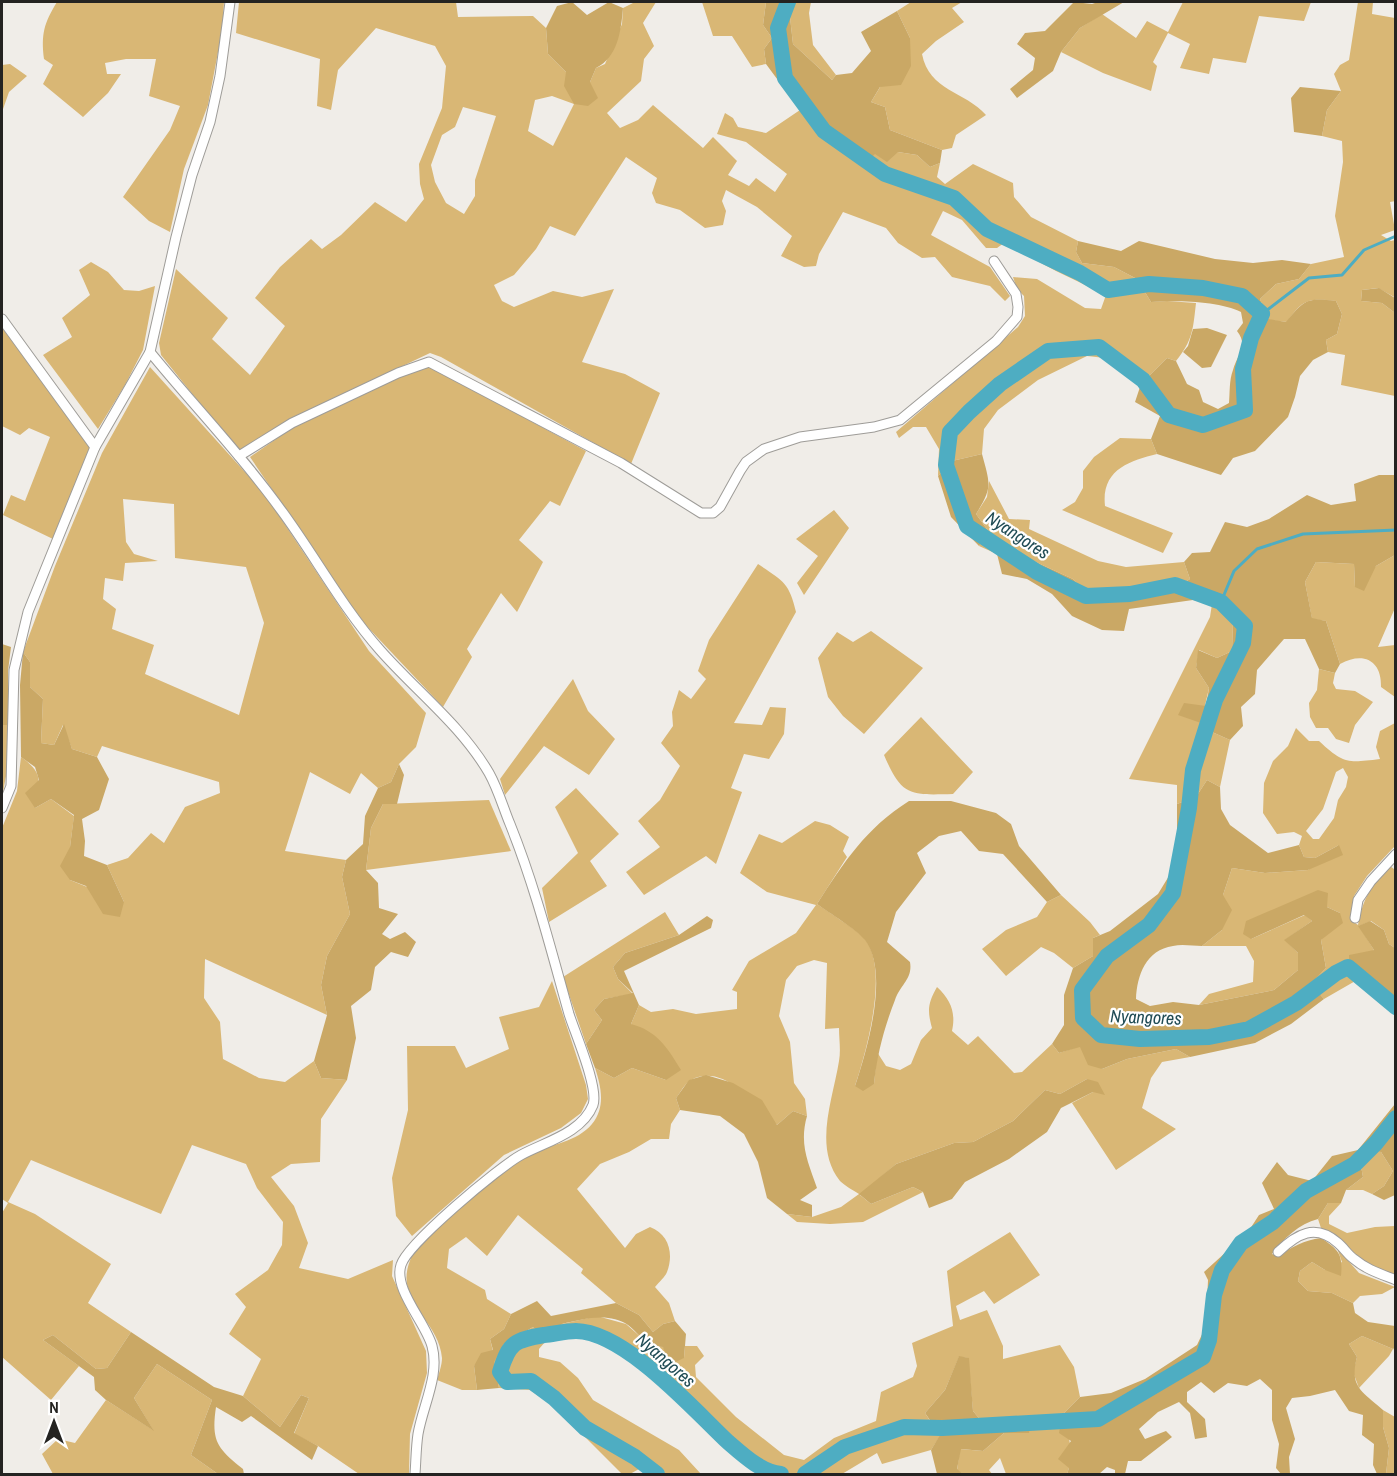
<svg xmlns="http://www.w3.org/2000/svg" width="1397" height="1476" font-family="'Archivo Narrow',sans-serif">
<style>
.green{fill:#d9b775;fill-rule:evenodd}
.forest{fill:#caa865}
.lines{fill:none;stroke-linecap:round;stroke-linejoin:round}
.stream{stroke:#4eadc2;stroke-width:3}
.river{stroke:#4eadc2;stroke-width:16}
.minor-casing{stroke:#9e9c98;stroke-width:11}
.minor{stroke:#fff;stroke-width:9}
.labels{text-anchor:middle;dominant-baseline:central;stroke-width:4.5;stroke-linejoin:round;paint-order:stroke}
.water-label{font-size:18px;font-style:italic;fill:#214c55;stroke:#fff}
</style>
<rect width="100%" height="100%" fill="#f0ede8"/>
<g class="green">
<path d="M57,2H224L222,31L208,105L184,169L170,232L149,221L123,197L170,130L180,106L149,96L156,59H126L105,63L107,74H121L108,93L83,117L43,84L53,65L44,59C41,34 44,23 57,2Z"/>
<path d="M239,2H456L458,17L533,16L546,28L548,54L566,72L590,82L596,68L605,64L622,24L623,8L635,2H656L643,23L654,46L644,59L641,81L607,113L620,128L638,120L653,105L703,148L713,137L737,161L728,175L749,186L756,178L775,192L787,174L746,142L717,134L725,113L733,118L738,127L766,133L800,110L832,144L875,154L898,152L917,155L930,167L940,163L937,177L945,184L973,164L1013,183L1014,197L1031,217L1078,241L1076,252L1082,263L1114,267L1137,279L1151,302L1167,301L1196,303C1193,329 1193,340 1176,361L1167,358L1141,384L1105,358L1087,356L1038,380L998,410L984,429L982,454L952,461L938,476L939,449L926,427H913L899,438L896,432L1018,327L1025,316L1024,296L1017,289L1013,277L1037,279L1085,308L1101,309L1106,295L1056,271L1004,243L997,248H986L962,220L943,211L931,235L990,267L1010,296L1005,301L990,286L952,277L935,257L922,258L898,243L886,228L843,212L819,254L816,266L804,267L781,256L792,236L757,207L726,190L722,201L726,211L723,225L705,228L680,210L656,203L652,193L657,178L626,157L575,236L550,226L536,249L514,275L494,285L502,301L514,307L553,291L582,297L614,289L582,362L625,374L660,393L631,464L441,357L430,353L287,421L238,451L161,355L159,343L176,269L228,318L212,339L250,375L285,326L255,298L280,267L311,239L322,249L341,235L375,202L406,222L424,199L420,184L419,164L442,108L446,66L435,46L376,28L338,70L331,110L317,106L320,59L236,33ZM552,96L574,104L553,146L528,131L535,100ZM463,107L496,116L475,180V196L464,214L446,203L435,182L431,165L442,135L455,127Z"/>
<path d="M702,2H766L763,25L772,38L764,49L766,64L752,67L732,36H713Z"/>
<path d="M785,2H811L809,13L813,45L836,75L832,80L793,44L789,8Z"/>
<path d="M911,2H962L952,8L964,22L936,41L922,54C929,91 965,91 986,115L956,135L952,148L942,150L890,130L885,107L871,102L910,38L897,11Z"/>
<path d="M1183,2H1311L1304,21L1259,16L1246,63L1213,58L1209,74L1180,68L1190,44L1168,33L1153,62L1157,66L1151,91L1103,73L1061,52L1080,28L1102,14L1136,38L1147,21L1168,32Z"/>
<path d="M1358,2H1373L1372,14L1395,18L1396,201L1390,202L1395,230L1381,235L1391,241L1395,240L1396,298L1378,288L1362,290L1361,301L1382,303L1395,313V396L1341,385L1345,355L1328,352L1326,340L1337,334L1342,314L1336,301C1308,298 1303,299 1287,322L1268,320L1260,299L1276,284L1299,279L1311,264L1344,257L1335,216L1343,162L1342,141L1322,136L1327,110L1341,91L1334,74L1340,65L1349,60Z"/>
<path d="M10,64L27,76L9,92L2,112V65Z"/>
<path d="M91,262L108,272L124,290L139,291L155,286L143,350L125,385L98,429L43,355L72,337L62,318L90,295L79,270Z"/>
<path d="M2,324L92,448L53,539L3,515L11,495L25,501L50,437L29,428L20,435L2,426Z"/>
<path d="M150,367L264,493L369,651L426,713L416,747L399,764L391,782L378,788L361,773L350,794L310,772L285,851L346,860L342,877L350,914L327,956L321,985L327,1015L205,959L204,998L220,1022L223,1059L259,1078L285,1082L314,1061L321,1078L347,1080L321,1119L320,1162L291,1164L271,1177L294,1206L308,1243L299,1268L348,1279L393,1260L392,1276L426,1351L427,1373L410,1434L409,1474H359L318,1446L294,1434L309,1398L301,1395L280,1427L243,1396L261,1359L229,1334L246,1307L235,1294L268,1270L282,1245L283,1222L257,1188L246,1164L192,1145L161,1214L31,1160L8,1202L35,1214L111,1264L88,1303L131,1332L107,1368L96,1369L53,1335L43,1340L79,1366L51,1400L2,1357V1213L8,1203L2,1199V828L17,791L21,757C45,774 39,782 35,808L51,799L74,816L70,847V880L124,902L107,865L128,858L151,833L164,843L185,807L220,793L219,782L102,746L97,757L72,749L63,725L54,745L41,743L43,699L30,687V662L23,652L55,566L102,453ZM123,499L174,504L175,558L246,567L264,623L239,715L145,674L154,645L112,629L116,609L103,599L105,578L123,581L125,563L158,561L134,554L126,542Z"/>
<path d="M431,367L586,451L560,506L550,501L519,540L543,562L517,612L501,593L467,649L472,657L443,707L360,619L250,457L292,428L417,368Z"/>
<path d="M1120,438L1151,439L1157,454C1129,461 1101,470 1105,506L1173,533L1163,553L1062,510L1075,502L1083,488V471L1094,457Z"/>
<path d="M989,481L1009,519L1030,520L1029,529L1098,561L1126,567L1184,562L1190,579L1173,590L1117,599L1091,600L1073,579L1027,558L1013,546L1002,543L997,554L979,546L989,532L976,514L987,497Z"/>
<path d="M834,510L849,528L804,595L797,583L818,556L796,539Z"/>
<path d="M1395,555V608L1378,647L1395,645V697L1381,687C1382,660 1363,651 1340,664L1326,621L1312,619L1305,582L1316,562L1354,564L1355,587L1376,566Z"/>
<path d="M758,564C783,581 789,582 796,612L734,723L762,725L770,707L786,708L784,734L769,759L744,754L731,788L742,792L716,864L706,856L644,895L626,872L660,847L638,821L660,800L680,766L661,743L673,726L672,712L679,690L691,699L706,679L698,671L709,640Z"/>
<path d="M1212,604L1233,622L1232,651L1217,658L1199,650L1196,668L1209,688L1201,723L1212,732L1230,740L1220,787L1207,780L1196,797L1177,804V785L1129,779L1210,617Z"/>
<path d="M871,631L923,668L864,734L843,716L828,697L818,658L837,632L853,642Z"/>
<path d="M1319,669L1335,673L1333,683L1336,689L1355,691L1373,702L1355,725L1349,743L1336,739L1328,728H1316L1310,717L1309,703L1317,690Z"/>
<path d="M573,679L588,711L615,739L589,775L544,746L505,795L500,779Z"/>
<path d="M921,717L973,772L953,794C910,795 902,797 884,755Z"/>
<path d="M2,723L8,725V766L2,797Z"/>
<path d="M1395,723V846L1367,876L1354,896L1351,920L1358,925C1364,895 1370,889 1390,866L1394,869L1395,868V948L1389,944L1384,930L1371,921L1359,926L1374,950L1349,974L1357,980L1324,999L1311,984L1326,968L1321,940L1340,913L1327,907V893L1251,939L1305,915L1312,921L1285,940L1298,953V970L1274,990L1199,1005L1209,994L1253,982L1254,961L1246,946H1202L1222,930L1223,895L1232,868L1265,873L1308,870L1339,845L1315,858L1304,857L1299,845L1302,836L1294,832L1277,834L1263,813L1264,783L1273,761L1288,746L1296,728L1309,741H1319C1344,764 1347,763 1380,759L1376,747L1380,731ZM1343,768L1348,777L1346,787L1338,800L1334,818L1319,839H1313L1306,831L1323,809L1336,772Z"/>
<path d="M576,788L619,834L590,861L607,886L549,922L542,888L578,853L555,807Z"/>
<path d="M489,800L511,851L366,870L371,828L383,804Z"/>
<path d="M815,821L830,825L849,837L843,851L847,857L817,904C832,915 850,925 863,937C891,965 866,1053 855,1086L874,1084L877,1052L886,1066L900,1070L911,1064L921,1040L932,1028C927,1010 928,1003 937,987C951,1000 956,1013 952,1031L968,1045L978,1036L1014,1073L1022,1072L1052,1044L1059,1053L1080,1046L1102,1069L1127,1059L1176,1049L1190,1057L1162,1062L1151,1078L1142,1108L1176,1129L1116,1170L1072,1103L1093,1092L1087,1079L1060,1094L1045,1090L1013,1121L973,1142L954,1143L896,1164L860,1195L871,1204L913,1187L923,1192L863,1222L830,1224L797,1222L787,1214L812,1217L841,1207L859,1194C853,1190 845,1186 840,1181C813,1147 833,1099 839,1061C841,1050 839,1039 839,1028L825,1029L827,963L814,960L797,966L786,980L779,1016L790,1042L794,1083L805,1099L807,1116L793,1111L777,1125C757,1105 723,1062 691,1080C685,1083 680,1093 676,1098L680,1110L671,1124L669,1139H651L629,1152L600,1164L577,1189L625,1248L636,1234L650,1227C669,1234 674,1254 667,1272C665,1277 659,1282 655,1287L669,1303L675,1321L663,1324L653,1332L639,1315L616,1303L581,1273L583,1269L518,1215L487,1256L466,1237L449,1249L447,1268L485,1290L487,1299L511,1314L504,1329L490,1339L493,1351L474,1366L477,1390H462L437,1380C439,1373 442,1365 442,1358C439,1319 392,1302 411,1258C420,1237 509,1166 531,1154C551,1144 577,1142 592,1124C606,1107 601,1086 595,1068L614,1078L632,1068L666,1080L631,1024L639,1005L651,1012L673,1009L696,1014L737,1009V992L732,990L749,961L796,933L816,905L767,892L740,873L759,834L782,843Z"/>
<path d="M1061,895L1090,922L1100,935L1093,938V956L1073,968L1054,953L1041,947L1006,976L982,949L1006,930L1037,917L1047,902Z"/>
<path d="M665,912L679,935L625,953L613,967L618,979L633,994L604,999L594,1010L602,1020L586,1044L563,977Z"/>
<path d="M552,981L586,1085L588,1099L581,1113L561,1128L504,1155L412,1236L396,1216L392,1178L408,1110L407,1046H455L466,1068L509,1049L499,1017L539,1007Z"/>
<path d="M1358,1150L1381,1152L1393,1171L1384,1186L1372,1194L1363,1190H1346L1363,1177Z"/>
<path d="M1328,1203H1341L1329,1216V1224L1347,1233L1375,1227L1395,1226V1276L1366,1266L1342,1241L1321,1228L1318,1219Z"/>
<path d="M1010,1232L1040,1275L994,1304L984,1291L956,1306L960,1320L987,1310L1003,1346V1359L1060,1345L1074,1367L1080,1397L1062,1415C1069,1435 1075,1454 1067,1474H1006L1000,1458L989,1470L992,1474H963L957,1470L960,1449L983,1451L1004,1433L1029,1432V1426L988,1429L973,1411L968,1358L959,1357L945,1390L925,1413L940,1436L931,1450L882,1464L877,1453L842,1474H760L750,1469L658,1382L615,1349L582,1338H555L562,1324L597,1316L626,1324L651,1346L663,1347L684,1358L685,1346H697L704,1356L695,1365L696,1377L736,1417L784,1455L804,1460L834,1438L876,1421L881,1392L913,1377L917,1366L912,1343L953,1326L947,1271Z"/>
<path d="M1337,1248L1359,1273L1395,1287L1382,1294L1360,1296L1353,1303L1332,1293L1308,1291L1298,1281L1300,1271L1312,1262L1325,1270L1342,1262Z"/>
<path d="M533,1327L545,1342L539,1349V1357L560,1362L578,1378L593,1400L679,1450L701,1474H652L639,1469L630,1474H622L554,1406L530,1390L499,1388L493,1362L504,1344Z"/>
<path d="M1362,1336L1393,1349L1395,1347V1350L1393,1349L1389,1356L1359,1388L1353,1372L1357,1357L1349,1344Z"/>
<path d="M157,1364L212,1400L191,1455L218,1474H53L42,1454L58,1439L75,1443L106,1400L153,1430L134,1398Z"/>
<path d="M1383,1410L1395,1417V1474H1386L1389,1448L1383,1427Z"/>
</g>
<g class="forest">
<path d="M572,2L587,15L609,2L623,8C621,31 618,57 596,68L590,82L598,98L588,106L574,104L564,86L566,72L548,54L546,28L557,6Z"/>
<path d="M766,2H785L789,8L793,44L832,80L836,75L852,73L871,51L861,32L897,11L910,38L911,66L901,85L880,87L871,102L885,107L890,130L942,150L940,163L930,167L917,155L898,152L887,162L875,154L863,165L832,144L800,110L766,64L764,49L772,38L763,25Z"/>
<path d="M1074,2L1092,4L1098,2H1124L1080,28L1061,52L1053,71L1017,98L1010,89L1033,70L1035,58L1017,44L1025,33L1045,31Z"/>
<path d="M1300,87L1341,91L1327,110L1322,136L1294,132L1291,98Z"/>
<path d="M1078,241L1121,251L1139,241L1215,259L1253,263L1282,260L1311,264L1299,279L1276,284L1260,299L1268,319L1286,322C1304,300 1307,297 1336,301L1342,314L1337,334L1326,340L1328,352L1313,360L1300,376L1295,397L1288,417L1255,451L1233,458L1221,475L1157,454L1151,439L1160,416L1135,402L1141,384L1167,358L1176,361L1187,384L1199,390L1203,402L1218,409L1229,403C1230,393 1229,380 1233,370C1237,355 1249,346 1237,331L1243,323L1241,312C1220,301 1175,300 1151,302L1137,279L1114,267L1082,263L1076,252Z"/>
<path d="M1379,288L1395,298V313L1382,303L1361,301L1362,290Z"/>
<path d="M1207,328L1227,335L1211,367L1202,368L1183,352L1188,346L1193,329Z"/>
<path d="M982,454C990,484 993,487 976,514L989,532L979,546L951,517L938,476L952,461Z"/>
<path d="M1379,475H1395V555L1376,566L1364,591L1355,587L1354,564L1316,562L1305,582L1312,618L1326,621L1340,664L1335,673L1319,669L1305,639H1284L1257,670L1255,694L1241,707L1243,726L1230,740L1212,732L1201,723L1178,715L1184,703L1206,706L1209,688L1196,668L1198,650L1217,658L1232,651L1233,622L1212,604L1193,600L1129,609L1124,631L1102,630L1072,616L1052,594L1027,579L1002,574L997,554L1002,543L1013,546L1027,558L1073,579L1091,600L1117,599L1173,590L1190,579L1184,562L1192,553L1210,552L1225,522L1247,527L1269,519L1307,495L1331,505L1356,501L1354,484Z"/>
<path d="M2,644L11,647L8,671V725H2Z"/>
<path d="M23,652L30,662V687L43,699L41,743L54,745L64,724L72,749L97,757L109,779L99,810L82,819L85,841L84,856L107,865L124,902L120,917L103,914L86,886L70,880L60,866L70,847L74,815L51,799L35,808L25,793L39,780L35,767L21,757L20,685Z"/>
<path d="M399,764L404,775L397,804H383L371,828L366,870L378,883L379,908L398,914L382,934L390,939L405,932L416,942L408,957L391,952L375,967L371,990L351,1006L356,1038L347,1080L321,1078L314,1061L327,1015L321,985L327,956L350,914L342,877L346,860L363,844L365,816L378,788L391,782Z"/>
<path d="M1207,780L1220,787L1221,809L1230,825L1268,853L1299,845L1304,857L1315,858L1339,845L1343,855L1308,870L1265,873L1232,868L1223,895L1232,910L1222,930L1202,946C1193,946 1182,944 1173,946C1146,950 1137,975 1136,999L1150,1006L1173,1002L1199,1005L1274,990L1298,970V953L1284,940L1312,921L1304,915L1251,939L1243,934L1246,921L1318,890L1328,893L1327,907L1340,913L1343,923L1321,940L1326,968L1311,984L1324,999L1291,1024L1255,1043L1190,1057L1176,1049L1127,1059L1102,1069L1088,1065L1080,1047L1059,1053L1052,1044L1064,1025V995L1073,968L1093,956V938L1110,931L1158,894L1172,871L1177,848V804L1196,797Z"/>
<path d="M909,801H951L996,813L1011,824L1019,846L1061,895L1047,902L1003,854L979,851L961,831L939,836L917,853L926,873L896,912L887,942L910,962C913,979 900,985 895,1000C884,1028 877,1055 874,1084L863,1091L855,1086C867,1050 890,973 865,940C856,929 829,913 817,904C844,862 866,828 909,801Z"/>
<path d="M707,916L713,920L711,928L624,971L639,1005L631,1024C657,1031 667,1047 681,1070L666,1080L632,1068L614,1078L595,1068L586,1044L602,1020L594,1010L604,999L633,993L618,979L613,967L625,953L679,935Z"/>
<path d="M1370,921L1384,930L1389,944L1395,948V1018L1393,1011L1349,974V955L1374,950L1358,926Z"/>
<path d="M706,1075L733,1083L762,1100L777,1125L793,1111L807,1116C799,1144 808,1162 817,1188L800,1200L812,1205V1217L787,1214L767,1198L758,1162L744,1134L720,1116L680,1110L676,1098L689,1080Z"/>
<path d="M1087,1079L1098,1082L1105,1095L1093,1092L1061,1108L1047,1132L1009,1159L965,1182L952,1199L929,1208L923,1192L913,1187L871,1204L859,1194L896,1164L954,1143L973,1142L1013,1121L1045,1090L1060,1094Z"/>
<path d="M1395,1104V1195L1384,1200L1372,1194L1384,1186L1393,1171L1381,1152L1358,1150L1363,1177L1346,1190L1341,1203H1328L1318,1219C1299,1224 1284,1238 1272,1254L1278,1256C1292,1247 1304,1240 1321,1238C1339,1250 1343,1254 1341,1276L1325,1270L1312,1262L1300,1271L1298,1281L1308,1291L1332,1293L1353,1303L1355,1313L1368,1322L1395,1326V1347L1393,1349L1362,1336L1349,1344L1357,1357C1349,1387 1362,1391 1383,1410V1427L1389,1448L1386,1474H1377L1373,1465L1374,1444L1362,1435L1363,1415L1349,1411L1335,1390L1310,1396L1292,1398L1286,1408L1295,1439L1289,1457L1290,1474H1281L1276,1468L1279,1444L1272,1420V1390L1260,1379L1247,1386L1228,1383L1214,1393L1201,1382L1187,1392V1402L1205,1419L1207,1437L1195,1439L1190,1413L1179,1402L1158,1412L1139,1429L1145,1439L1166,1431L1172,1437L1141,1461H1128L1125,1474H1115V1470L1107,1467L1099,1474H1067L1069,1468L1058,1459L1071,1441L1059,1433L1062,1415L1080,1397L1111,1393L1145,1379L1197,1345L1206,1326L1208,1280L1204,1272L1248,1232L1259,1215L1274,1209L1262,1183L1277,1162L1288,1175L1312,1181L1332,1156L1358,1150Z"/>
<path d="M537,1301L551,1316L616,1303L639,1315L653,1332L663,1324L675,1321L686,1334L684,1358L669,1365L663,1347C644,1346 642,1336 628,1325C609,1312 583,1319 562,1324L555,1338L545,1342L533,1327L504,1344L494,1362L499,1388L477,1390L474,1366L481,1353L493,1350L490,1339L504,1329L511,1314Z"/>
<path d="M131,1332L214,1387L243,1396L280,1427L301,1395L309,1398L294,1433L318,1446L312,1460L251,1416L242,1422L216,1407C211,1441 217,1448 243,1469L244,1474H218L191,1455L212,1400L157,1364L134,1398L154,1431L106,1400L95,1390L94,1377L43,1340L53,1335L96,1369L107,1368Z"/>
<path d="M959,1356L969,1358L973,1411L988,1429L1030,1426L1029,1433H1004L983,1451L961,1449L957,1469L963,1474H937L931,1450L940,1435L925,1413L945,1390Z"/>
</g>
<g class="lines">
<g class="stream">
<path d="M1262,314L1309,278L1342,275L1364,250L1396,236"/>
<path d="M1221,602L1234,571L1257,549L1303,534L1396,530"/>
</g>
<g class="river">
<path d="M788,2L778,28L785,78L824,131L885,174L954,198L987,229L1080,273L1108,290L1149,284L1203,288L1242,296L1262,314L1251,338L1243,369L1245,410L1203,425L1169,415L1143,380L1099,347L1048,351L1000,384L969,412L950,432L946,465L967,526L1037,572L1086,596L1130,594L1175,585L1221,602L1245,626L1243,643L1215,700L1193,770L1189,808L1173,893L1149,925L1107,956L1082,990L1083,1018L1101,1035L1140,1039L1209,1037L1249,1029L1296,1003L1336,973L1348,967L1396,1007"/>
<path d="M657,1474L635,1457L585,1428L554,1398L531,1381L507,1382L500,1372C509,1342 515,1340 544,1335C554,1334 566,1331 576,1331C625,1332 693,1409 728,1442C743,1455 761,1472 781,1474"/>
<path d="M805,1474L845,1447L904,1427L942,1428L1098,1419L1203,1357L1209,1340L1214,1295L1222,1270L1241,1243L1273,1222L1306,1191L1355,1164L1376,1143L1396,1118"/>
</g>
<defs>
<g id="minor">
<path d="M230,2L220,76L210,122L192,175L176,237L150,352C193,405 241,454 281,510C315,556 342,607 380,650C416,691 461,725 489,773C498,789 503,807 510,824C535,886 551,950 569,1014C575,1033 599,1088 593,1105C582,1133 545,1142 521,1155C499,1167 407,1244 401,1265C393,1289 426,1323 432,1346C440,1375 423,1405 418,1434C416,1447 416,1461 415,1474"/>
<path d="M2,319L95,447"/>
<path d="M239,456L292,423L398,373L429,362L621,463L701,513H713L720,507L740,471L746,462L764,449L800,437L874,427L900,420L996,341L1017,317L1018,307L1016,294L994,261"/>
<path d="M2,808L11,786L14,670L28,612L95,447L150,352"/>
<path d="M1355,918L1358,900L1371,881L1396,854"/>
<path d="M1278,1252C1297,1234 1315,1223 1338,1243C1344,1248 1348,1255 1354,1259C1367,1270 1381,1274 1396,1280"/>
</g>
</defs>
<use href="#minor" class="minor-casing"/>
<use href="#minor" class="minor"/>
</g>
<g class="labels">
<g class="water-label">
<text transform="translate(1018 535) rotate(33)">Nyangores</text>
<text transform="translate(1146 1017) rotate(2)">Nyangores</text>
<text transform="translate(666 1360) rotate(41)">Nyangores</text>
</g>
</g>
<rect width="1397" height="1476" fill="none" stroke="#242321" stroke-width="6"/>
<g transform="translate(54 1422)" stroke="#ffffff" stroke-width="4.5" paint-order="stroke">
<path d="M0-4.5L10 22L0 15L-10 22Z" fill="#242321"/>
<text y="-9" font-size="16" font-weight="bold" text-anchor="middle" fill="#242321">N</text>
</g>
</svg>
